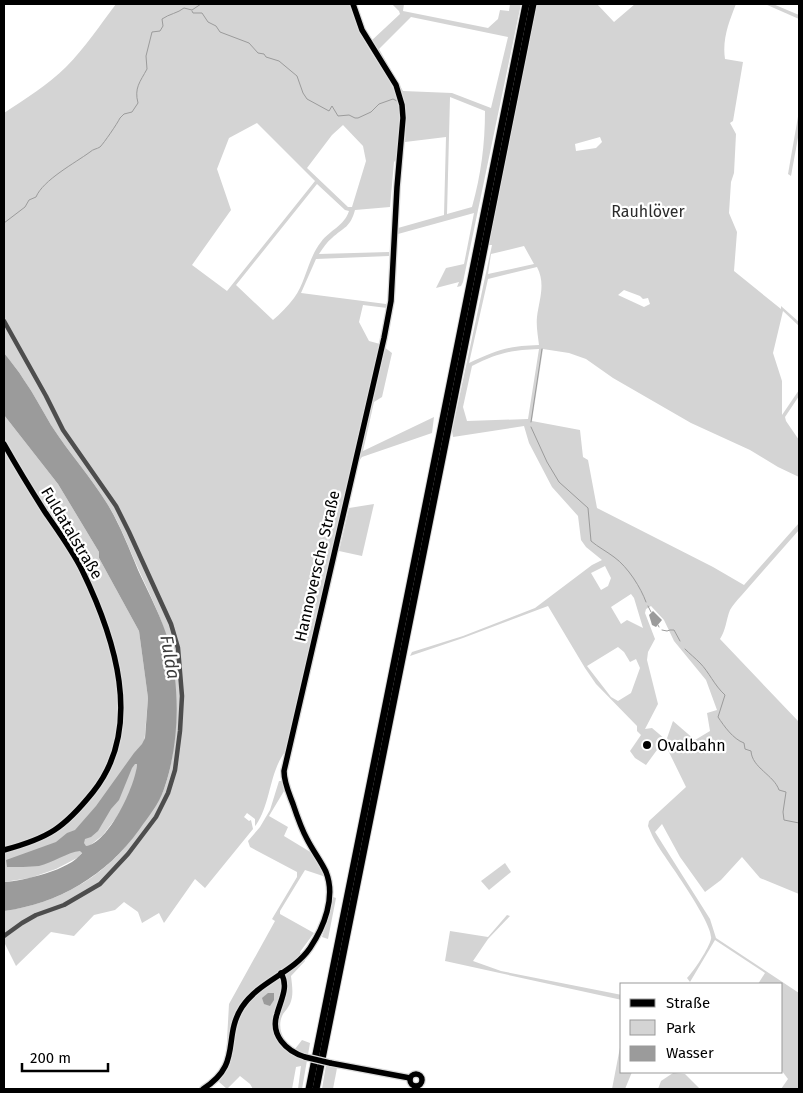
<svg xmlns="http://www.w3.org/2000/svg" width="803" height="1093" font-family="'Fira Sans',sans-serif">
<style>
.green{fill:#d4d4d4;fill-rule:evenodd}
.water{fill:#9b9b9b;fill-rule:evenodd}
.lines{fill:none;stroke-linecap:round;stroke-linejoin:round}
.stream{stroke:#9b9b9b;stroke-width:1}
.major-casing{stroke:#dbdbdb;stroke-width:8}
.highway-casing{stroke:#dbdbdb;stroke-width:9}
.minor{stroke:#4d4d4d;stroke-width:4.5}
.major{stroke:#000;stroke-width:5.5}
.highway{stroke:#000;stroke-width:7}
.major-bridge-casing{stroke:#dbdbdb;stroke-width:8;stroke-linecap:butt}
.major-bridge{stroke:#000;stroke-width:5.5}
.poi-dot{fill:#000;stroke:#fff;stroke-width:2}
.labels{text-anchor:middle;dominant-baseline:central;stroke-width:4.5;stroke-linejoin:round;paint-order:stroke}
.park-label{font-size:16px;fill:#2b2b2b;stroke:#fff}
.street-label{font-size:16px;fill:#000;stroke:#fff}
.poi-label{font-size:16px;fill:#000;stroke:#fff;text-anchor:start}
.water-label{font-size:18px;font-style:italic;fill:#3c3c3c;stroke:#fff}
</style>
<rect width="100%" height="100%" fill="#fff"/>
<g class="green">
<path d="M116,4H352C356,18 360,34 368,47C376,61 388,75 394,90C404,110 399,136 398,158L394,162L390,207L355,210C350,228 344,227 332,238C327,242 323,248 319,254L389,252V256L316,259L301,293L386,304L387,308L363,305L359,322L369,341L380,344L392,353L382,397L374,402L363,451L434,417L432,433L362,457L359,461L352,462L285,752C269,773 271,803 256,825L255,826V819L247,813L244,817L249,821L251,820L253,829L205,888L195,879L164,923L159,913L142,923L138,912L124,902L115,910L94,915L74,936L51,932L16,966L5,944L4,945V911C61,903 112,873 142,824C149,813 160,801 164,789C179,748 179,685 168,643C162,617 148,591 137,566C128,546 120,524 108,505C91,477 69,453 51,425C42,410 34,394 24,380C18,370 11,362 4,353V113C25,99 48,85 66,67C85,48 100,25 116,4ZM257,123L315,181L227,291L192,265L231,210L217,169L229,138ZM343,125L363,146L366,161L352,207H348L307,168L332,135ZM317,184L345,210L349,211C344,226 330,230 321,242C308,258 306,282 294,298C288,306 280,314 273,320L236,285Z"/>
<path d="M392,4H404L403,11L488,28L498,19L500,10L509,11L510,4H521L463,282L461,286L457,287L459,282L436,288L446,268L464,264L474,213L398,234V228L444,215L446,137L405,142L406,115L400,91L370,42L400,14L399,11ZM411,17L508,37L491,108L452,93L403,91L379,49ZM450,97L485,111C485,144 481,175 472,207L447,214Z"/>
<path d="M537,4H597L614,22L635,4H736C729,22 722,39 725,59L743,62L733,121L730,123L736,134L734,173L731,182L729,213L737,232L734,271L781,309V306L799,322V326L783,311L773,353L782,381V415L799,390V396L785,417L786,421L799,440V477L778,467L750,450L691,423L613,378L586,359L569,353L543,349L532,421L580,430L583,457L588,460L597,508L713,567L744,585L799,523V530L741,596C737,600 733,605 730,610C726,620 726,630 720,639L799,722V894L760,878L742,857L721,880L705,892L680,857L662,824L655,832L710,919L716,938L799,993V1089H781L788,1079L782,1071V984H758L765,973L715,940L690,982L687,978C694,971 709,948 711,939C714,924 668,862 658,846C654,840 651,833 648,826L649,821L686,787L665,744L673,721L695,740L710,731L707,713L717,710L706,680L674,641L664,620L651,606L646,609L645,613L655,639L648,652L647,660L658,704L645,729L652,728L665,739L646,765L635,758L630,751L641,735L637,731V726L596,684L585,668L548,606L463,638L410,656L412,652L463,636L535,608L592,565L602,560L586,547L581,540L578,516L552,487L529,443L524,426L453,437L452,431L492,245H488ZM600,137L602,142L596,148L576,151L575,144ZM524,246L534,264L488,274L491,254ZM537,267C546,284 539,300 537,317C536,326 538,336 539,345C507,346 498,350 469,363L488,279ZM624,290L640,296L643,299L648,298L650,304L644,307L618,295ZM539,349L528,419L467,421L463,407L472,366C498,353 511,350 539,349ZM605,566L611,578L608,586L601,590L591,573ZM631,594L634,598L643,628L627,620L621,624L611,607ZM618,647L624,652L630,662L636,659L640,668L631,693L618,701L611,697L587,666Z"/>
<path d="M765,4H773L799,15V19Z"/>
<path d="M799,111V132L791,176L788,174Z"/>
<path d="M4,415L58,484L99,552V558L139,631L148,698L144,746L137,764L136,776L127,799L119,814L103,835L82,852L79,857L56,869L30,878L4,882Z"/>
<path d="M374,504L362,556L339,551L349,508Z"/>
<path d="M279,781H282L284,791L269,816L288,827L284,836L312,853L326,877L305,870L280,911V914L314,933L300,952L305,961L291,976C292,985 294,995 290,1004C288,1008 285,1011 283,1014C276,1027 283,1043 295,1049L302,1040L310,1043L302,1089H298L301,1066L296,1067L292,1089H253L250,1084L240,1076L227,1089L219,1082L229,1064L226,1058L229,1004L275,921L272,919L297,877V872L250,847L248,841L260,827L270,810Z"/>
<path d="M505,863L511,872L489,890L481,881Z"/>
<path d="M333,897L336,898L328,939L322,937L330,911Z"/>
<path d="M507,915L510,916L488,939L473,961L501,971L622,995V1000L445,961L450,931L488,937Z"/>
<path d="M622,1037V1072H632L625,1089H612Z"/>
<path d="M326,1065L337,1068L333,1089H322Z"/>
<path d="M673,1073L685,1074L700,1089H658L661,1081Z"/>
</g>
<g class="water">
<path d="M4,353C11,362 18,370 24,380C34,394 42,410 51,425C69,453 91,477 108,505C120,525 129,548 138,570C149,594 162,618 169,643C180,689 180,743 164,789C159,804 148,817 139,830C107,875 58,904 4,911V882C23,881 70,870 82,853L80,851C68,852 52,863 39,866C29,867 17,867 7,867L6,860L56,842L67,833L75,830L96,806L134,753L142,744L145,738L148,698L139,631L99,558V552L58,484L4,415ZM135,764H137C136,785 108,844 86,846L84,843L85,839L91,837L98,831L111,809L119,800L132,768Z"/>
<path d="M653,611L662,620L656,627L652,625L649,615Z"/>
<path d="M268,993H274V1000L270,1006L264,1004L262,998Z"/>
</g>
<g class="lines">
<g class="stream">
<path d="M192,11L193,13H202L208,22L216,26L220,32L249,43L258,53L264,54L266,57L279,61L297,76L303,93L307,99L329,111L332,106L338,116L349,115L355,118H358L371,112L379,104L393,99L397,101"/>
<path d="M4,223L25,207L29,200L36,197C43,180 75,163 90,152C93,149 97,149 100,147C104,143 117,124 120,118L124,114L132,112L138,103C134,88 140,82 147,69L146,56L152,32L160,31L163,26L162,19C169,14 178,13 184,8L192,10L201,4"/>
<path d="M531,422L542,349"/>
<path d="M531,427L547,462L559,482L588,508L591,541C598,547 606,551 614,557C628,567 641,588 646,602"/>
<path d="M648,606L651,612"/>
<path d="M658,625L659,627"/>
<path d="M662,630L667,631L670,630H674L680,641"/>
<path d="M685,649C690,654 695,658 700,663C709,672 714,685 725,695L718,717C724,726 733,739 744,743L745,749L751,751C752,768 774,775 779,790L786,792L783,812L784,820L799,823"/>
</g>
<defs>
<g id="major">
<path d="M4,444C17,467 31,490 45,512C58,531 72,550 82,570C114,636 145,727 93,792C64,828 49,838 4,850"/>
<path d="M281,973C289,987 281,999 277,1014C270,1035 286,1051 305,1057"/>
<path d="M330,1063L410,1078"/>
<circle cx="416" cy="1080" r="6"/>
<path d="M203,1089C243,1064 222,1038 242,1007C259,981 293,973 310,948C324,927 336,897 326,872C321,861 313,851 307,839C301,828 297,816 293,804C289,793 284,783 284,771L384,338L391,301L397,187L403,118L402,105L396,85L362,30L353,4"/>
</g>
<g id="highway">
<path d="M309,1089L526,4"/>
<path d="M316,1089L533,4"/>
</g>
</defs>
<use href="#major" class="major-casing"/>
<use href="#highway" class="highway-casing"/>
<path class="minor" d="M4,321L46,396L63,430L116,506L129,532L171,624L178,648L182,696L180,731L175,770L168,793L156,817L128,854L100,884L64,905L36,915L22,923L4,936"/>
<use href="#major" class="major"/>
<use href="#highway" class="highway"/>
<defs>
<path id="major-bridge" d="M305,1057L330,1063"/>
</defs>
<use href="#major-bridge" class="major-bridge-casing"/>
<use href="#major-bridge" class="major-bridge"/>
</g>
<circle class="poi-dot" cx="647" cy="745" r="5"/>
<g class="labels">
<g class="park-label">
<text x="648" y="211">Rauhlöver</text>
</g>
<g class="street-label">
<text transform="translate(72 533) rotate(59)">Fuldatalstraße</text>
<text transform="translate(317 566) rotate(-77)">Hannoversche Straße</text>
</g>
<g class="poi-label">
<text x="657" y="745">Ovalbahn</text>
</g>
<g class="water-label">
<text transform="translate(170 657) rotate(80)">Fulda</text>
</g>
</g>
<rect width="803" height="1093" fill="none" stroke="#000000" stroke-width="10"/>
<rect x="620" y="983" width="162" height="90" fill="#ffffff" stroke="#999999"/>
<rect x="630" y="999" width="25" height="8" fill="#000000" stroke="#999999"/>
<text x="666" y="1008" font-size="15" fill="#000000">Straße</text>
<rect x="630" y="1020" width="25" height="15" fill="#d4d4d4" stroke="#999999"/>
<text x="666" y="1033" font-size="15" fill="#000000">Park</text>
<rect x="630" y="1046" width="25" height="15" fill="#9b9b9b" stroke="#999999"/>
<text x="666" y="1058" font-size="15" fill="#000000">Wasser</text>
<path d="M22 1063v8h86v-8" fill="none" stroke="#000000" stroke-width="2.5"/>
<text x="30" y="1063" font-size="15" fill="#000000" stroke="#ffffff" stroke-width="4" paint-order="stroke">200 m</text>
</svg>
